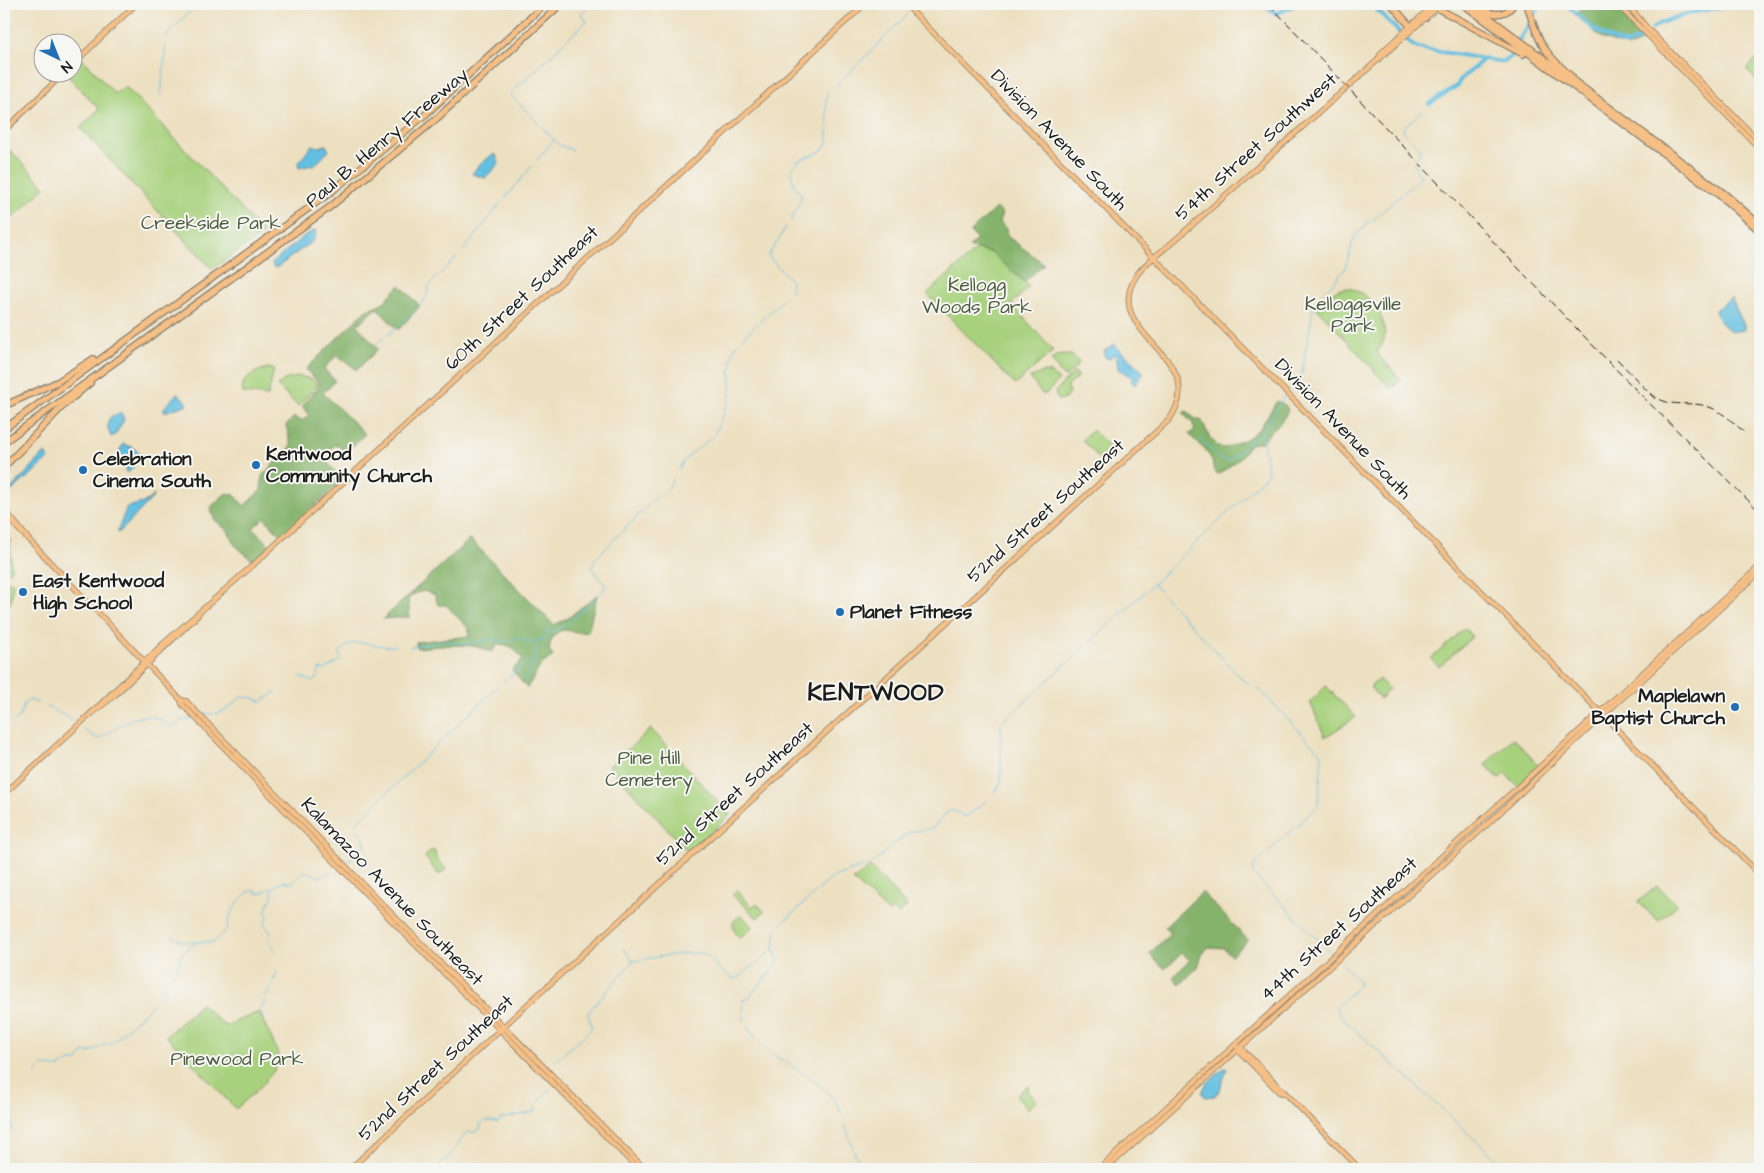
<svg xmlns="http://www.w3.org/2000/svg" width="1764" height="1173" font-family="'Architects Daughter',sans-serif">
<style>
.green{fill:#a7d17d;stroke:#62764c}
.forest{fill:#85b36c;stroke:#506844}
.water{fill:#63bfe1;stroke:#406e7e}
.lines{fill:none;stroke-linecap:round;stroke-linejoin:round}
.stream{stroke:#63bfe1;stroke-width:1}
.river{stroke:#63bfe1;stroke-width:4}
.major-casing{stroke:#847e6e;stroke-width:6}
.highway-casing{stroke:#847e6e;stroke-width:8}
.major{stroke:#f5bf86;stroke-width:4.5}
.highway{stroke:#f5bf86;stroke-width:5.5}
.rail{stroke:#1c1c1c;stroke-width:1;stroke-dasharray:8 4;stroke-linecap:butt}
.poi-dot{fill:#1f6fb2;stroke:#f6f6f2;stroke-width:2}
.labels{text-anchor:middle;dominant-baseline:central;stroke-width:4;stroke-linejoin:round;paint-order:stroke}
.street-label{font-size:19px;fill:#1c1c1c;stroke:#f6f6f2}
.park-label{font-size:19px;fill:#4d5b3e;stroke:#f6f6f2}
.poi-label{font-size:19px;font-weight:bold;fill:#1c1c1c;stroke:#f6f6f2;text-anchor:start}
.district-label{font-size:24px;font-weight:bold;letter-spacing:1px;fill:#1c1c1c;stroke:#f6f6f2}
</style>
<rect width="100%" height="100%" fill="#f6f6f2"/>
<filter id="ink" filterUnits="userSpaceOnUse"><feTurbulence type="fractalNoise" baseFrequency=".02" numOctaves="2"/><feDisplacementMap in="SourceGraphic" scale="10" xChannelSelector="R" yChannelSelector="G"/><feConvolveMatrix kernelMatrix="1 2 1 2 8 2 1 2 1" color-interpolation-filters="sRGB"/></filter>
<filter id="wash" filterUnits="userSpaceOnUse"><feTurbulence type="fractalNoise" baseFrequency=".0096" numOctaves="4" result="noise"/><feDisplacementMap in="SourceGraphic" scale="20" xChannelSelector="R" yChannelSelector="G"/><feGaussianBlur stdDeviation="1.12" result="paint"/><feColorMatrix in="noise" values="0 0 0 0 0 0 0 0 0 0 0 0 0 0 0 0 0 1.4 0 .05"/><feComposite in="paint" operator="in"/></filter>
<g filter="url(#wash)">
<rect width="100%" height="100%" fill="#ede0c1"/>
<g class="green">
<path d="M1760,56V85L1746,69Z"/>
<path d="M81,57L115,94L125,86L264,233L212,269L80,128L99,109L65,73L72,72L73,65Z"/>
<path d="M4,144L45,187L13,218L4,208Z"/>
<path d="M986,241L1029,287L1012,304L1053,351L1015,385L927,294Z"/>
<path d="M1344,288C1367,287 1391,320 1383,342C1382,346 1378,350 1377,353L1401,380L1391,389L1315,306L1329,293Z"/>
<path d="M1059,355H1071L1080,362L1066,377L1063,376L1051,360Z"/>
<path d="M268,368L274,369L268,396L243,393C239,378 256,371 268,368Z"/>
<path d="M1043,372L1050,373L1059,380L1046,394H1042L1030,378Z"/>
<path d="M1074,372L1079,376L1068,386L1069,393L1065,399L1058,400L1055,392Z"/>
<path d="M299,376L311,379L318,385L298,406L277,386L284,380Z"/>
<path d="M1093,430L1117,455L1106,466L1082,440Z"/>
<path d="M4,538L10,540L11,570L9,572H4Z"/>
<path d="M4,581L13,582L11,602L4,611Z"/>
<path d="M1465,628L1472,637L1439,667L1431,659Z"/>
<path d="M1379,679L1389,689L1380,699L1370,687Z"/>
<path d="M1326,686L1356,717L1325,737L1310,702Z"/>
<path d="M651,729L730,815L689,853L609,766Z"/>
<path d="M1513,738L1540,767L1518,787L1505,773L1499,779L1485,764Z"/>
<path d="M430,851H435L436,858L446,869L439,875L425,857Z"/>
<path d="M870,867L907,906L898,914L893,909L888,912L853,880Z"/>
<path d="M1657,886L1677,905L1659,921L1638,902Z"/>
<path d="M737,890L752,907L757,903L764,912L757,918L732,894Z"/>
<path d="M741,914L752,927L740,939L734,930L733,922Z"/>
<path d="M201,1004L225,1026L259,1012C265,1026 274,1041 278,1055C282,1072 247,1098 236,1109L166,1036Z"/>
<path d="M1028,1085L1029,1092L1037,1100L1028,1109L1016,1096Z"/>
</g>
<g class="forest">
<path d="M1587,4H1613L1647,39L1629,47L1603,39L1575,15Z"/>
<path d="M996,208L1002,213L999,221L1006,229L1007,236L1044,264L1024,282L992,253L969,247L977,239L970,232Z"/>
<path d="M400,285L420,306L398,330L377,308L357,325L378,349L357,370L337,355L324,369L335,381L323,393L365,434L345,453L336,444L322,457L343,480L282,536L264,518L253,528L271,546L253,561L235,545L228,531L215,520L210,511L212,506L226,493L235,495L244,506L261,490L262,476L291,446L286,425L294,417L302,421L309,414L302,407L320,385L306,369L365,311L384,302Z"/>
<path d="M1277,401L1285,405L1288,410C1282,424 1271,430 1262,442L1250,444L1239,459L1218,475L1213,468C1214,454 1198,445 1189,434L1195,430L1192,422L1184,415V412L1187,411L1194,418L1202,421L1210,438L1219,447L1226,448L1248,438L1260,428Z"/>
<path d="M470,539L554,625L568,618L597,595L588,632C570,635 555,619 549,649L553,656L541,665L527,688L512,670L523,659C516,651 510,642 497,645L492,652L474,646L452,645L417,648L416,642L470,636L468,628L446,605H438L435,595C423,589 418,591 408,599L410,617L383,619Z"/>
<path d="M1202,892L1248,940L1231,956L1224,948L1209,947L1203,952L1198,967L1180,985L1173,977L1190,960L1182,953L1165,969L1149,954L1170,934L1165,927Z"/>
</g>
<g class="water">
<path d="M312,145L319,147L326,145L329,151L316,164L299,168L298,164Z"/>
<path d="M493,154L496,155L499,163L486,178L472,174L477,167Z"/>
<path d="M317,229L314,240L276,268L273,267L272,263L304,236Z"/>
<path d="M1731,298L1744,325V330L1731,332C1724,325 1716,320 1715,310Z"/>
<path d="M1114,344L1144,373L1135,385L1131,381L1133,378L1118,369L1116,353L1108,359L1104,356V351Z"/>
<path d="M176,394H179L186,402V405L164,412V408Z"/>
<path d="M122,414L124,420L115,435L111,437C105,424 106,414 122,414Z"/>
<path d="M123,444L134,448L142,457L128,473L125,471L129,461L119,452Z"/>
<path d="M45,453L49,459L9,493L8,492Z"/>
<path d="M155,495L120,532H117L127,507L143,503Z"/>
<path d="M1224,1068L1227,1069L1219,1092H1217L1215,1096L1205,1097L1202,1093L1206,1084Z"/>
</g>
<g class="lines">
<g class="stream">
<path d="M916,8L920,4"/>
<path d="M836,86L908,14"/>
<path d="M161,96L167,35L197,4"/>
<path d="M572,150L559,145L510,94L587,21L581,14L593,4"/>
<path d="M1418,157L1420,148L1404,132L1403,128L1422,111"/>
<path d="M537,160L554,140"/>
<path d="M502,202L532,166"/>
<path d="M791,220L802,197C800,192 796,189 794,184C781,153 819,161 826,145C831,133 826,112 826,99L828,92"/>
<path d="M786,227L768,256L791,281V291"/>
<path d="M463,251L500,204"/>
<path d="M387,336C399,323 430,303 429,285L456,258"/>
<path d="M741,339L786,297"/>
<path d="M376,344L384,338"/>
<path d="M1291,391L1302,373L1314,304L1345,269L1355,235L1365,227L1366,223L1373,220L1421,177L1414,165L1415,161"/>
<path d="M1200,439L1220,459L1228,461L1262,432"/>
<path d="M679,469C686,453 704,447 714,434C720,425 724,412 728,403C735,384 725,358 738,343"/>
<path d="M4,482L13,473"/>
<path d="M1152,583L1160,591"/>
<path d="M1148,589L1268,474L1262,432L1284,397"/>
<path d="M1162,594L1244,681L1249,683"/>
<path d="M410,647L443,641L467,644L494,639L508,642L515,637L530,643L548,637L547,631L556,630L566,625L604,590L605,585L592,568L594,560L658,495L668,489L673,479"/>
<path d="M300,676L312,682L317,678L319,669L324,670L341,660L339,653C357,633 372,649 395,646"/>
<path d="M504,681L536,656"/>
<path d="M524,681L531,667L537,661L536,648L541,640"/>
<path d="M1258,688L1322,755L1318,806L1254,865L1252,873L1330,952"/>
<path d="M47,707L75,721"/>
<path d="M202,713C221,717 229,708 241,697L254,698L261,702L276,692"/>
<path d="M12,724L20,716L25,702L31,700L38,703"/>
<path d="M83,729L98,739C124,725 142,703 172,727L182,720H192"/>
<path d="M994,793L1001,783V723L1146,591"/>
<path d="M348,861L366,846L363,837L356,827V823L497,687"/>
<path d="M782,923L833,877L871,864L909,832L933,828L948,811H954L966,817L987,800"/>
<path d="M172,936L184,942H214L227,929C229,914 239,896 253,890L260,894L272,887"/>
<path d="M623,948L633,961"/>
<path d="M277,955L270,941L271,933L264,923L268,916L265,911L272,897L273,887L284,881L291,883L305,871L320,877L331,873"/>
<path d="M1343,965L1359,982V985L1335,1008L1340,1016L1507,1169"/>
<path d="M160,998L165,993L162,986L177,970L180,958L184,952L196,943"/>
<path d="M263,1019L261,1009L277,972"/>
<path d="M744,1020L743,999L749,997L779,962L774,949L776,929"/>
<path d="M747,1026C767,1065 827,1073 842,1115"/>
<path d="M555,1061L590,1030L592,1026L588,1015L589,1011L633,961C644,959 696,950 703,954C716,960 722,977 737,979L774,949"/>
<path d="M35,1074L43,1066C57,1066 57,1071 69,1061H78L83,1052L89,1053L107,1043H112L152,1005"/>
<path d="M845,1124L855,1154L864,1169"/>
<path d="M4,1138L11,1130L13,1109L8,1101"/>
<path d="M439,1169L440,1164C453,1157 458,1141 468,1131L473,1133L480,1129L481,1123C485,1120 494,1121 498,1123L500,1119L535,1112V1106L550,1089"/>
</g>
<g class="river">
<path d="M1265,4L1276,14L1297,4"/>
<path d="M1371,4L1412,45L1418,48L1502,62L1511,57L1513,48"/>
<path d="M1566,4C1589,25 1596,35 1627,45L1645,36"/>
<path d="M1749,4L1760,5"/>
<path d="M1652,29C1673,13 1716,8 1742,4"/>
<path d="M1518,42L1538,9L1546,4"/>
<path d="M1429,104L1458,85L1460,80L1485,58"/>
</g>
</g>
</g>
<g filter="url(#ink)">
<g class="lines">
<defs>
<g id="major">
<path d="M905,4L1760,875"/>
<path d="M1617,4L1760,149"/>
<path d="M1627,4L1647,28L1760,142"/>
<path d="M1378,59L1382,52L1435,4"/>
<path d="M72,65L136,4"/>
<path d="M4,131L65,72"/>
<path d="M4,509L29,540L181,700L182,704L394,923L638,1169"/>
<path d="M4,515L28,539"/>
<path d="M181,700L186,701L392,914L645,1169"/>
<path d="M84,720L163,644L252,566L865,4"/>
<path d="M4,794L84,720L115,695L198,615"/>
<path d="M1238,1048L1242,1049L1360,1169"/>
<path d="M1238,1048L1239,1051L1279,1092L1283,1093"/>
<path d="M350,1169L518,1013L1169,420C1214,357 1101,336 1135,278C1144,263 1161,252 1174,241L1441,4"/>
<path d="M1099,1169L1760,566"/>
<path d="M1106,1169L1491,821L1586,731L1760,572"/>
</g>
<g id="highway">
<path d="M1391,4L1410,26L1426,17"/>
<path d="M1463,4L1718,194L1760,231"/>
<path d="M1471,4L1726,195L1760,225"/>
<path d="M1527,4C1538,42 1542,51 1572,77"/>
<path d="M1437,8L1523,54"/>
<path d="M1482,9C1494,16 1506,16 1514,4"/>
<path d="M4,406L57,382L93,359"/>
<path d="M4,429L331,192L426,114L545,4"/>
<path d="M4,442L330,207L435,120L561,4"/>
<path d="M4,467L63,406L90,383"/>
</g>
</defs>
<use href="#major" class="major-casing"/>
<use href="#highway" class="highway-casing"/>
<use href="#major" class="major"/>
<use href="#highway" class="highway"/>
<g class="rail">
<path d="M1269,4L1522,272L1637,391L1760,512"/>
<path d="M1617,359L1655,399"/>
<path d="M1650,393C1671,410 1684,400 1706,406C1721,410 1734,423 1745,433"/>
</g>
</g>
</g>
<g class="poi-dot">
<circle cx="256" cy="465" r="5"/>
<circle cx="83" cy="470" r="5"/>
<circle cx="23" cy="592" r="5"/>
<circle cx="840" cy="612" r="5"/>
<circle cx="1735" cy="707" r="5"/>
</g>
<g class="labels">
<g class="street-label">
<text transform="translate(387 138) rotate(-40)">Paul B. Henry Freeway</text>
<text transform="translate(1059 140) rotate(46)">Division Avenue South</text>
<text transform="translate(1256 147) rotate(-42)">54th Street Southwest</text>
<text transform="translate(522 298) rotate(-43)">60th Street Southeast</text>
<text transform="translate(1343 429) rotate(46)">Division Avenue South</text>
<text transform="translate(1046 511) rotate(-42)">52nd Street Southeast</text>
<text transform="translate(735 794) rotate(-42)">52nd Street Southeast</text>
<text transform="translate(392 892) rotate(46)">Kalamazoo Avenue Southeast</text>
<text transform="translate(1339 929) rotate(-42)">44th Street Southeast</text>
<text transform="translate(436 1068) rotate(-43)">52nd Street Southeast</text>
</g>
<g class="park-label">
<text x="211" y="223">Creekside Park</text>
<text x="977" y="285">Kellogg<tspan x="977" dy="22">Woods Park</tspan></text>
<text x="1353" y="304">Kelloggsville<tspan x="1353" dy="22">Park</tspan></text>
<text x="649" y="758">Pine Hill<tspan x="649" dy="22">Cemetery</tspan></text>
<text x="237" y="1059">Pinewood Park</text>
</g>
<g class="poi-label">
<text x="266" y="454">Kentwood<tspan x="266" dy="22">Community Church</tspan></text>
<text x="93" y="459">Celebration<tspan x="93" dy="22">Cinema South</tspan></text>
<text x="33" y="581">East Kentwood<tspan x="33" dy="22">High School</tspan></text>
<text x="850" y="612">Planet Fitness</text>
<text x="1725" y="696" text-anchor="end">Maplelawn<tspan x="1725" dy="22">Baptist Church</tspan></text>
</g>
<g class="district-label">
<text x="876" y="693">KENTWOOD</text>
</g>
</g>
<rect width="1764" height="1173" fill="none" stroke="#f6f6f2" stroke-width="20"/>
<g transform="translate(58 58) rotate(137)"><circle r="24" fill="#f6f6f2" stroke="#9f9f9c"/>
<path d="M0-4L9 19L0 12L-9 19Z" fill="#1f6fb2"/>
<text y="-8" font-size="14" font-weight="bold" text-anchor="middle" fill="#1c1c1c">N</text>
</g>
</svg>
